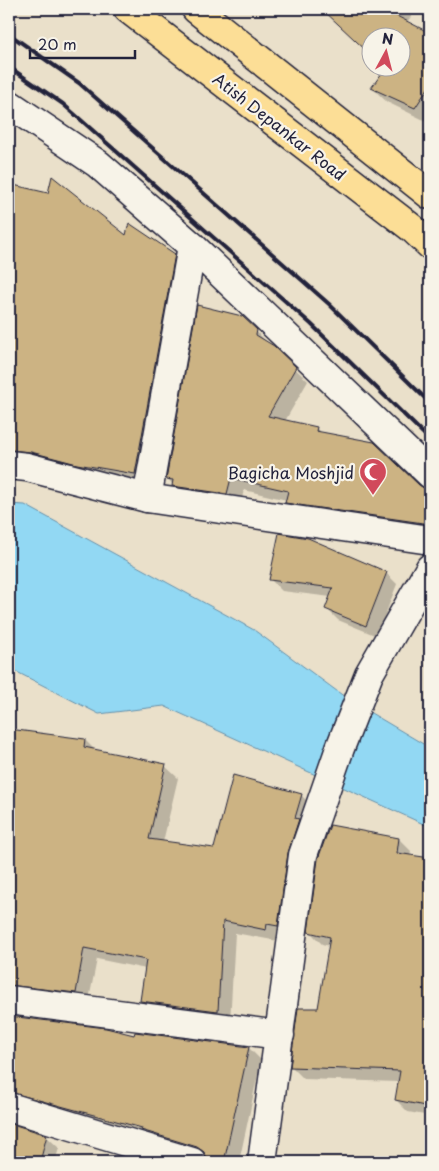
<svg xmlns="http://www.w3.org/2000/svg" width="439" height="1171" font-family="'Playpen Sans',sans-serif">
<style>
.water{fill:#92d8f3;stroke:#658fa9}
.shadow{fill:#0003}
.building{fill:#ccb383;stroke:#22223b}
.lines{fill:none;stroke-linecap:round;stroke-linejoin:round}
.street-casing{stroke:#22223b;stroke-width:31}
.primary-casing{stroke:#22223b;stroke-width:31}
.street{stroke:#f7f3e8;stroke-width:28}
.primary{stroke:#fcde96;stroke-width:28}
.rail{stroke:#22223b;stroke-width:4}
.labels{text-anchor:middle;dominant-baseline:central;stroke-width:4.5;stroke-linejoin:round;paint-order:stroke}
.street-label{font-size:16px;fill:#22223b;stroke:#f7f3e8}
.poi-label{font-size:16px;fill:#22223b;stroke:#f7f3e8;text-anchor:end}
</style>
<rect width="100%" height="100%" fill="#eae0ca"/>
<filter id="ink" filterUnits="userSpaceOnUse"><feTurbulence type="fractalNoise" baseFrequency=".02" numOctaves="2"/><feDisplacementMap in="SourceGraphic" scale="10" xChannelSelector="R" yChannelSelector="G"/><feConvolveMatrix kernelMatrix="1 2 1 2 8 2 1 2 1" color-interpolation-filters="sRGB"/></filter>
<g filter="url(#ink)">
<path class="water" d="M9,504L25,505L254,630L349,700L430,748V827L164,706L99,714L9,668Z"/>
<g class="shadow">
<path d="M324,9H417L407,22L430,35V123L387,102L372,88L386,70L384,68H402V38H372V55Z"/>
<path d="M9,185L49,194L127,237L174,255L186,268L147,485L9,460Z"/>
<path d="M241,317L308,381L285,421L316,428L322,434L419,487L426,490H430V535L299,515L286,502L287,500L244,490L240,506L186,498L173,485L168,479Z"/>
<path d="M386,573L397,584L377,636L338,620L326,608L331,597L282,591L271,580Z"/>
<path d="M9,730L85,740L95,750L165,766L178,778L163,842L215,849L301,795L313,807L278,941L235,933L230,1023L153,1013L141,1001L146,969L97,959L88,1005L9,1003Z"/>
<path d="M399,839L411,851L410,856L430,860V1116L408,1112L396,1100L399,1082L304,1079L292,1067L319,1009L330,946L322,944L310,932Z"/>
<path d="M9,1017L106,1029L135,1037L249,1048L261,1060L239,1162H208V1158L155,1142L9,1110Z"/>
<path d="M9,1125L46,1136L59,1148L55,1162H9Z"/>
</g>
<g class="building">
<path d="M322,9H383L430,33V85L415,108L371,88L385,69L383,68H402V38H372V56Z"/>
<path d="M52,176L126,235L129,223L175,254L135,474L77,464L31,452L9,450V184L48,193Z"/>
<path d="M197,305L242,316L257,330L256,335L274,346L296,367L268,416L317,427L316,431L374,442L419,485L426,489H430V524L285,503L288,491L231,478L227,494L172,486L173,480L166,479Z"/>
<path d="M279,533L308,538L387,572L366,626L325,609L333,588L269,580Z"/>
<path d="M9,729L85,739L84,747L166,764L149,839L214,848L233,775L302,794L295,818L299,819L288,853L278,926L267,924L266,930L223,921L218,1011L140,1001L146,960L84,948L76,993L9,985Z"/>
<path d="M330,825L399,838L397,853L430,858V1107L395,1100L400,1071L290,1067L298,1008H318L330,937L308,932L318,859Z"/>
<path d="M9,1016L106,1028L134,1035L135,1032L249,1047L224,1162H207L204,1152L197,1147L141,1130L142,1128L9,1092Z"/>
<path d="M9,1123L47,1135L40,1162H9Z"/>
</g>
<g class="lines">
<defs>
<g id="street">
<path d="M9,104L98,164L192,246L430,474"/>
<path d="M9,465L27,467L147,498L430,540"/>
<path d="M147,498L192,246"/>
<path d="M9,1000L280,1035"/>
<path d="M9,1107L192,1162"/>
<path d="M262,1162L303,855L340,748L369,674L430,568"/>
</g>
<g id="primary">
<path d="M128,9L413,229L430,245"/>
<path d="M196,9L430,195"/>
</g>
</defs>
<use href="#street" class="street-casing"/>
<use href="#primary" class="primary-casing"/>
<use href="#street" class="street"/>
<use href="#primary" class="primary"/>
<g class="rail">
<path d="M9,34L79,83L329,304L430,403"/>
<path d="M9,67L63,104L311,324L430,440"/>
</g>
</g>
</g>
<defs>
<symbol id="mosque-pin" viewBox="-11 -11 22 30"><path d="M0 17L-7.5 6A9.5 9.5 0 1 1 7.5 6Z" fill="#d1495b" stroke="#f7f3e8"/><path d="M3.5-4.9A6 6 0 1 0 3.5 4.9A5 5 0 1 1 3.5-4.9Z" fill="#fff"/></symbol>
</defs>
<g fill-rule="evenodd">
<use href="#mosque-pin" x="357" y="456" width="32" height="43"/>
</g>
<g class="labels">
<g class="street-label">
<text transform="translate(280 126) rotate(38)">Atish Depankar Road</text>
</g>
<g class="poi-label">
<text x="354" y="472">Bagicha Moshjid</text>
</g>
</g>
<rect width="439" height="1171" fill="none" stroke="#f7f3e8" stroke-width="30"/>
<rect x="15" y="15" width="409" height="1141" fill="none" stroke="#22223b" stroke-width="2" filter="url(#ink)"/>
<g transform="translate(386 52) rotate(7)"><circle r="24" fill="#f7f3e8" stroke="#a29fa3"/>
<path d="M0-4L9 19L0 12L-9 19Z" fill="#d1495b"/>
<text y="-8" font-size="14" font-weight="bold" text-anchor="middle" fill="#22223b">N</text>
</g>
<path d="M30 50v8h105v-8" fill="none" stroke="#22223b" stroke-width="2.5"/>
<text x="38" y="50" font-size="15" fill="#22223b" stroke="#f7f3e8" stroke-width="4" paint-order="stroke">20 m</text>
</svg>
